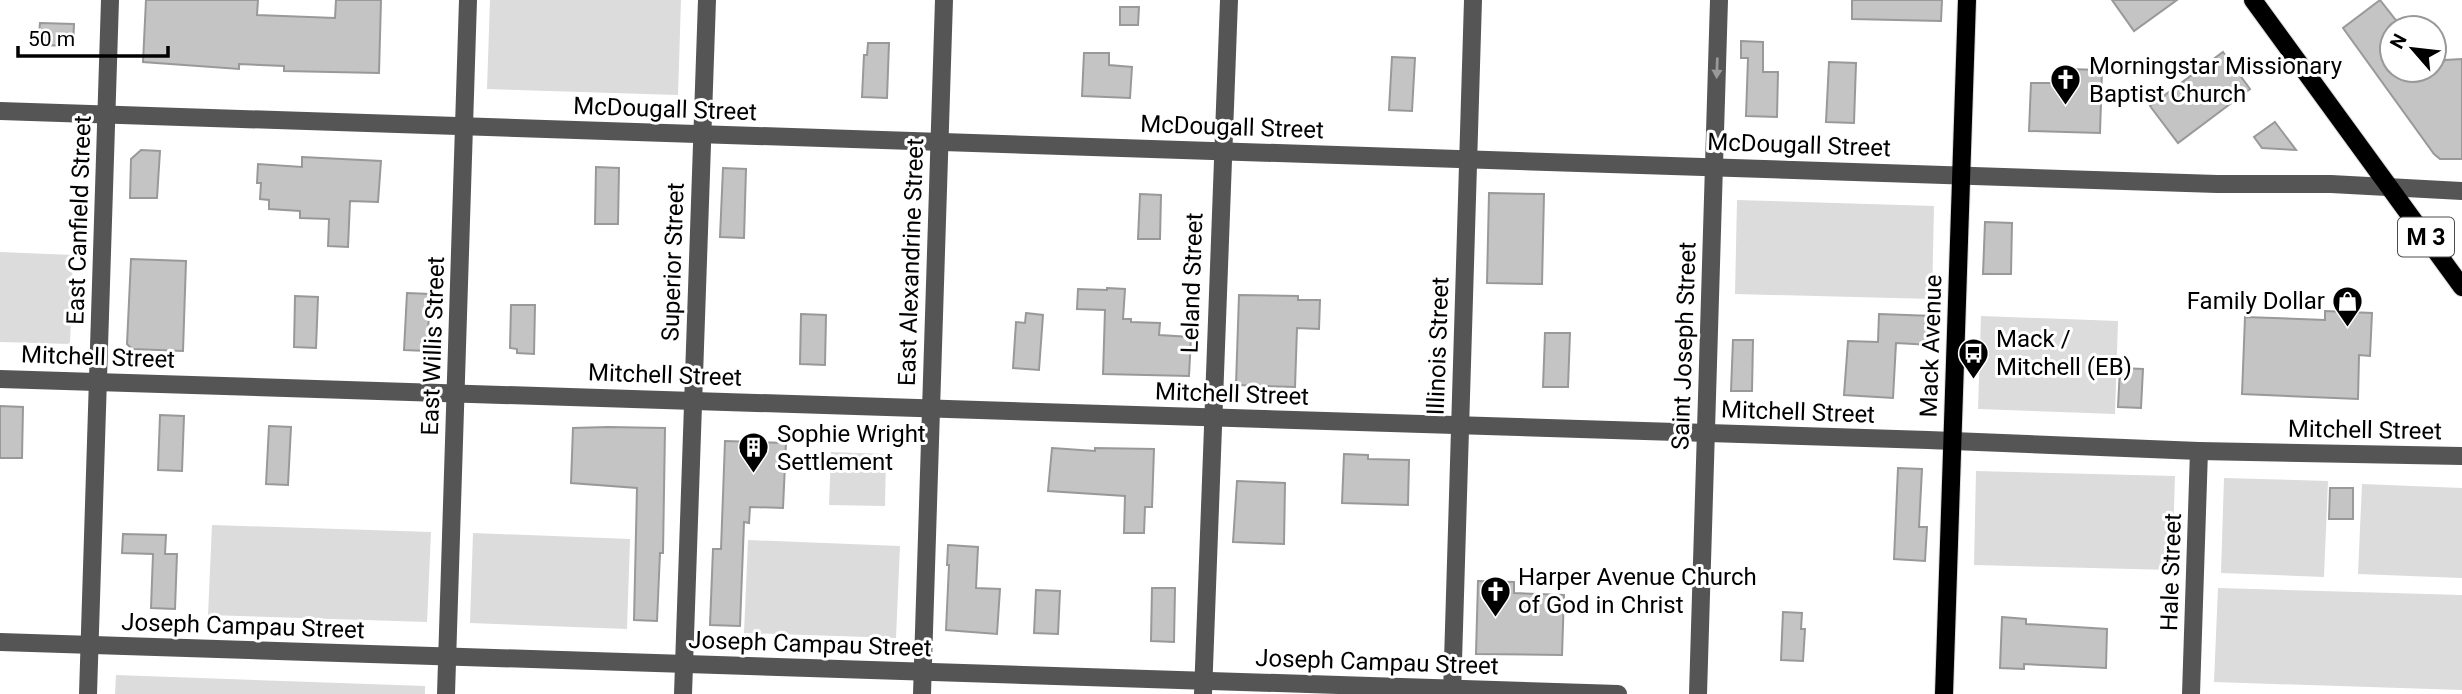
<svg xmlns="http://www.w3.org/2000/svg" width="2462" height="694" font-family="Roboto,sans-serif">
<style>
.green{fill:#dcdcdc}
.building{fill:#c4c4c4;stroke:#999;stroke-width:2}
.lines{fill:none;stroke-linecap:round;stroke-linejoin:round}
.major-casing{stroke:#dbdbdb;stroke-width:20}
.minor{stroke:#555;stroke-width:18}
.major{stroke:#000;stroke-width:18}
.oneway{fill:#999}
.labels{text-anchor:middle;dominant-baseline:central;stroke-width:6;stroke-linejoin:round;paint-order:stroke}
.shield{fill:#fff;stroke:#4c4c4c;stroke-width:2}
.shield-label{font-size:23px;font-weight:bold;fill:#000}
.poi-label{font-size:24px;fill:#000;stroke:#fff;text-anchor:start}
.street-label{font-size:24px;fill:#000;stroke:#fff}
</style>
<rect width="100%" height="100%" fill="#fff"/>
<g class="green">
<path d="M490,0H681L678,95L487,89Z"/>
<path d="M1737,200L1934,206L1932,299L1735,294Z"/>
<path d="M0,252L73,255L70,344L0,342Z"/>
<path d="M1981,316L2118,321L2115,414L1978,409Z"/>
<path d="M831,452L886,454L885,506L829,505Z"/>
<path d="M1976,471L2175,476L2172,570L1974,565Z"/>
<path d="M2224,478L2328,481L2324,577L2221,573Z"/>
<path d="M2362,484L2462,488V578L2358,574Z"/>
<path d="M212,525L431,532L427,622L208,615Z"/>
<path d="M473,533L630,539L627,629L470,623Z"/>
<path d="M748,540L900,546L896,638L744,633Z"/>
<path d="M2218,588L2462,595V690L2214,682Z"/>
<path d="M116,675L425,686V694H115Z"/>
</g>
<g class="building">
<path d="M146,0H258L257,15L335,18L336,0H381L379,73L284,71V66L239,64V69L143,62Z"/>
<path d="M1852,0H1942L1941,21L1852,19Z"/>
<path d="M2112,0H2177L2134,31Z"/>
<path d="M2380,0L2402,28H2392V70H2435L2445,60L2462,59V159H2440L2434,154L2343,28Z"/>
<path d="M1120,7H1139L1138,25H1120Z"/>
<path d="M40,23L74,24L73,46L38,45Z"/>
<path d="M1741,41L1763,42V72H1778L1777,117L1746,116L1748,58H1741Z"/>
<path d="M868,43H889L887,98L862,97L864,55H867Z"/>
<path d="M2223,52L2250,89L2178,143L2150,106Z"/>
<path d="M1084,53H1109V65L1132,67L1130,98L1082,96Z"/>
<path d="M1392,57L1415,58L1412,111L1389,110Z"/>
<path d="M1829,62L1856,63L1854,123L1826,122Z"/>
<path d="M2067,69L2102,70L2100,133L2029,131L2031,83H2053V77L2066,78Z"/>
<path d="M2275,122L2296,150L2262,148L2254,137Z"/>
<path d="M141,150L160,151L157,198H130L131,159Z"/>
<path d="M302,157L381,161L378,202L350,201L348,247L328,246L329,219L300,218V211L269,209V200L260,199L261,183H257L258,164L302,167Z"/>
<path d="M596,167L619,168L618,224H595Z"/>
<path d="M723,168L746,169L744,238L720,237Z"/>
<path d="M1489,193L1544,194L1542,284L1487,283Z"/>
<path d="M1140,194L1161,195L1160,239H1138Z"/>
<path d="M1985,222L2012,223L2011,274H1983Z"/>
<path d="M131,259L186,261L183,351L132,349L127,344Z"/>
<path d="M1107,288L1125,289L1123,319H1131V322L1160,323L1159,335L1191,337L1189,376L1103,374L1105,310L1077,309L1078,289L1107,290Z"/>
<path d="M407,293L430,294L427,351L404,350Z"/>
<path d="M1239,295L1298,296V300H1320L1319,329L1297,328L1295,387L1236,385Z"/>
<path d="M295,296L318,297L316,348L294,347Z"/>
<path d="M511,305H535L534,354L517,353V349L510,348Z"/>
<path d="M2325,311L2372,313L2370,356L2359,355L2358,399L2242,394L2245,317L2325,320Z"/>
<path d="M1026,313L1043,315L1039,370L1013,368L1016,322L1025,323Z"/>
<path d="M801,314L826,315L825,365L800,364Z"/>
<path d="M1879,314L1933,316L1931,345L1896,343L1893,398L1844,395L1848,341L1878,342Z"/>
<path d="M1545,333H1570L1568,387H1543Z"/>
<path d="M1733,340H1753L1752,391H1731Z"/>
<path d="M2120,368L2143,369L2141,408L2118,407Z"/>
<path d="M0,406L23,407L22,458H0Z"/>
<path d="M160,415L184,416L182,471L158,470Z"/>
<path d="M269,426L291,427L288,485L266,484Z"/>
<path d="M608,427L665,428L663,553H660L657,621L634,620L637,488L571,483L573,428Z"/>
<path d="M725,441L786,443L783,508L750,507L749,523L744,522L740,626L710,625L713,549H721Z"/>
<path d="M1052,448L1095,451V448L1154,449L1152,507H1145L1144,533H1124L1125,496L1048,491Z"/>
<path d="M1344,454L1368,455V459L1409,460L1408,505L1342,503Z"/>
<path d="M1898,468L1922,469L1919,527H1927L1925,561L1894,559Z"/>
<path d="M1237,481L1285,483L1284,544L1233,542Z"/>
<path d="M2330,488H2353V519H2329Z"/>
<path d="M123,534L166,535L165,554H177L175,609L151,608L153,554L122,553Z"/>
<path d="M948,545L978,547L976,588L1000,589L997,634L946,630L949,565H947Z"/>
<path d="M1478,581L1514,582V593L1564,595L1562,655L1476,654Z"/>
<path d="M1152,588H1175L1174,642L1151,641Z"/>
<path d="M1036,590L1060,591L1058,634L1034,633Z"/>
<path d="M1783,612L1802,613L1801,629H1805L1803,661L1781,660Z"/>
<path d="M2002,617L2026,619V624L2107,629L2106,668L2024,664V669L2000,668Z"/>
</g>
<g class="lines">
<defs>
<g id="major">
<path d="M2253,0L2462,287"/>
<path d="M1944,694L1967,0"/>
</g>
</defs>
<use href="#major" class="major-casing"/>
<g class="minor">
<path d="M0,111L2217,184H2331L2462,191"/>
<path d="M0,379L1928,440L2199,451L2462,456"/>
<path d="M0,642L1618,694"/>
<path d="M88,694L110,0"/>
<path d="M446,694L468,0"/>
<path d="M683,694L707,0"/>
<path d="M922,694L944,0"/>
<path d="M1203,694L1229,0"/>
<path d="M1452,694L1473,0"/>
<path d="M1698,694L1719,0"/>
<path d="M2191,694L2199,451"/>
</g>
<use href="#major" class="major"/>
</g>
<defs><path id="oneway-solid" d="M-6-.8H1V-3.2L6.5 0L1 3.2V.8H-6Z" transform="scale(1.75)"/></defs>
<use class="oneway" href="#oneway-solid" transform="translate(1717 68) rotate(92)"/>
<defs>
<symbol id="church-pin" viewBox="-11 -11 22 30"><path d="M0 17L-7.5 6A9.5 9.5 0 1 1 7.5 6Z" fill="#000" stroke="#fff"/><path d="M-1.2-6h2.4v3.5h3.3v2.4h-3.3V6h-2.4V-.1h-3.3v-2.4h3.3Z" fill="#fff"/></symbol>
<symbol id="shop-pin" viewBox="-11 -11 22 30"><path d="M0 17L-7.5 6A9.5 9.5 0 1 1 7.5 6Z" fill="#000" stroke="#fff"/><path d="M-5-2.5h2.3a2.7 3.5 0 0 1 5.4 0H5L5.5 6h-11ZM-1.5-2.5h3a1.5 2.3 0 0 0-3 0Z" fill="#fff"/></symbol>
<symbol id="bus-pin" viewBox="-11 -11 22 30"><path d="M0 17L-7.5 6A9.5 9.5 0 1 1 7.5 6Z" fill="#000" stroke="#fff"/><path d="M-5-6H5V4H4V6H2V4H-2V6H-4V4H-5ZM-3.5-4V0h7V-4ZM-3.5 1.2v1.5H-2V1.2ZM2 1.2v1.5H3.5V1.2Z" fill="#fff"/></symbol>
<symbol id="building-pin" viewBox="-11 -11 22 30"><path d="M0 17L-7.5 6A9.5 9.5 0 1 1 7.5 6Z" fill="#000" stroke="#fff"/><path d="M-4-6H4V6H1V3H-1V6H-4ZM-2.5-4.3h1.7v1.8h-1.7ZM.8-4.3h1.7v1.8H.8ZM-2.5-1h1.7V.8h-1.7ZM.8-1h1.7V.8H.8Z" fill="#fff"/></symbol>
</defs>
<g fill-rule="evenodd">
<use href="#church-pin" x="2048" y="62" width="35" height="47"/>
<use href="#shop-pin" x="2330" y="284" width="35" height="47"/>
<use href="#bus-pin" x="1956" y="336" width="35" height="47"/>
<use href="#building-pin" x="736" y="430" width="35" height="47"/>
<use href="#church-pin" x="1478" y="574" width="35" height="47"/>
</g>
<g class="labels">
<rect class="shield" x="2398" y="217.5" width="56" height="39" rx="5"/>
<g class="shield-label">
<text x="2426" y="237">M 3</text>
</g>
<g class="poi-label">
<text x="2089" y="66">Morningstar Missionary<tspan x="2089" dy="28">Baptist Church</tspan></text>
<text x="2325" y="301" text-anchor="end">Family Dollar</text>
<text x="1996" y="339">Mack /<tspan x="1996" dy="28">Mitchell (EB)</tspan></text>
<text x="777" y="434">Sophie Wright<tspan x="777" dy="28">Settlement</tspan></text>
<text x="1518" y="577">Harper Avenue Church<tspan x="1518" dy="28">of God in Christ</tspan></text>
</g>
<g class="street-label">
<text transform="translate(665 109) rotate(2)">McDougall Street</text>
<text transform="translate(1232 127) rotate(2)">McDougall Street</text>
<text transform="translate(1799 145) rotate(2)">McDougall Street</text>
<text transform="translate(79 220) rotate(-88)">East Canfield Street</text>
<text transform="translate(673 262) rotate(-88)">Superior Street</text>
<text transform="translate(911 262) rotate(-88)">East Alexandrine Street</text>
<text transform="translate(1192 283) rotate(-88)">Leland Street</text>
<text transform="translate(433 346) rotate(-88)">East Willis Street</text>
<text transform="translate(1438 346) rotate(-88)">Illinois Street</text>
<text transform="translate(1684 346) rotate(-88)">Saint Joseph Street</text>
<text transform="translate(1931 346) rotate(-88)">Mack Avenue</text>
<text transform="translate(98 357) rotate(2)">Mitchell Street</text>
<text transform="translate(665 375) rotate(2)">Mitchell Street</text>
<text transform="translate(1232 394) rotate(2)">Mitchell Street</text>
<text transform="translate(1798 412) rotate(2)">Mitchell Street</text>
<text transform="translate(2365 430) rotate(1)">Mitchell Street</text>
<text transform="translate(2171 572) rotate(-88)">Hale Street</text>
<text transform="translate(243 626) rotate(2)">Joseph Campau Street</text>
<text transform="translate(810 644) rotate(2)">Joseph Campau Street</text>
<text transform="translate(1377 662) rotate(2)">Joseph Campau Street</text>
</g>
</g>
<g transform="translate(2413 49) rotate(298)"><circle r="33" fill="#ffffff" stroke="#999999" stroke-width="2"/>
<path d="M0-5L12 26L0 18L-12 26Z" fill="#000000"/>
<text y="-10" font-size="19" font-weight="bold" text-anchor="middle" fill="#000000">N</text>
</g>
<path d="M18 46v10h150v-10" fill="none" stroke="#000000" stroke-width="3.5"/>
<text x="28" y="46" font-size="21" fill="#000000" stroke="#ffffff" stroke-width="5" paint-order="stroke">50 m</text>
</svg>
